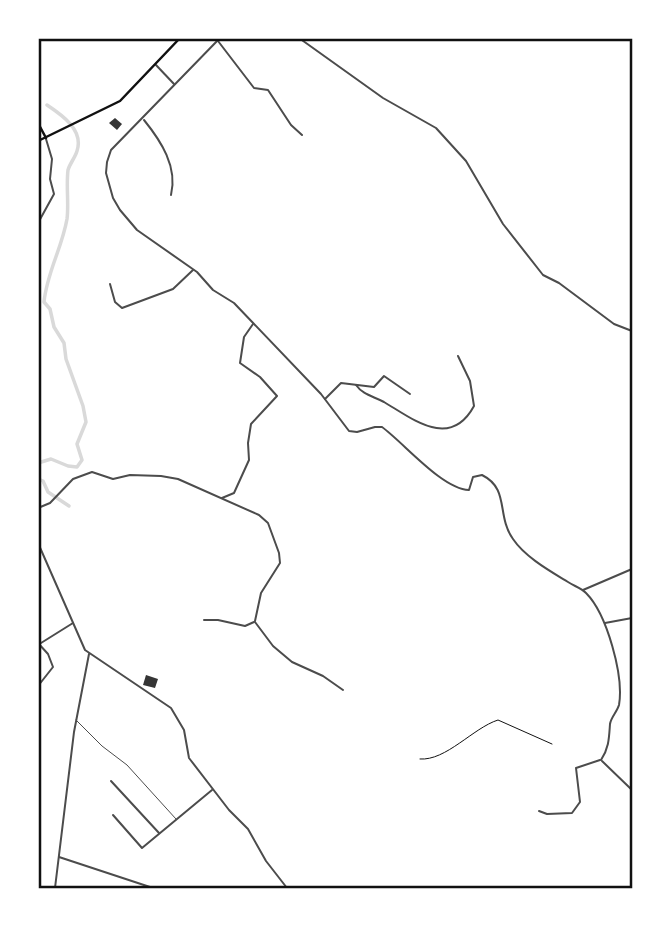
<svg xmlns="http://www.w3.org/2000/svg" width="671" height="927" font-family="Rubik,sans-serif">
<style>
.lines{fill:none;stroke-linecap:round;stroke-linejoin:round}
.canal{stroke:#d9d9d9;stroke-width:3.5}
.building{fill:#353535}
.path{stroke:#111;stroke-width:1}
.service{stroke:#4c4c4c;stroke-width:1}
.minor{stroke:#4c4c4c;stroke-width:2}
.tertiary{stroke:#4c4c4c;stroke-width:2}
.secondary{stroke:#111;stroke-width:2.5}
.neatline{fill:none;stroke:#111;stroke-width:2.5}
</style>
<rect width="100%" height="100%" fill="#fff"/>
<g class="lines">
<g class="canal">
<path d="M38,463L51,459L68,466L77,467L82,460L77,444L86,422L83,406L66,359L64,343L54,327L50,309L44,302C47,272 62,248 67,219C69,203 66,187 68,170C70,163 75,158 77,151C84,130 62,115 47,105"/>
<path d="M38,479L43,481L48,492L69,506"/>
</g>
</g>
<g class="building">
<path d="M115,118L122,124L117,130L109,123Z"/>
<path d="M146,675L158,679L155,688L143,685Z"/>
</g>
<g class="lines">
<path class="path" d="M420,759C446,761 473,728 498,720L552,744"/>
<path class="service" d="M76,720L102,746L127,765L176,819"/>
<g class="minor">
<path d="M220,38L111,150L107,162L106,173L113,198L120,210L137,230L197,272L213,290L234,303L321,394L349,431L357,432L375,427H382C404,443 442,489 469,490L473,477L482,475C510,489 496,515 513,539C525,557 550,571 568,582C574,586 581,588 586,593C607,614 624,676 619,705C617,712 611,717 610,724C609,738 609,748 601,760"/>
<path d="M299,38L383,98L436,128L466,161L503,224L543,275L559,283L614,324L632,331"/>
<path d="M218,41L254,88L268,90L291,125L302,135"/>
<path d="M156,65L174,84"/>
<path d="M144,120C161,141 178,167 171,195"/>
<path d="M110,284L115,302L122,308L173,289L193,270"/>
<path d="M356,385C363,395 373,396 384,402C413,419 450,450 474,406L470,381L458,356"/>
<path d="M325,399L341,383L374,387L384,376L410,394"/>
<path d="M222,498L234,493L249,460L248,443L251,424L277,396L260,377L240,363L244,337L253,324"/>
<path d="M38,508L50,503L73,479L92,472L113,479L130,475L161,476L178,479L259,515L268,523L279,553L280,563L261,593L255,621"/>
<path d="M583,590L632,569"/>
<path d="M204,620H218L245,626L254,622"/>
<path d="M255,622L273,646L292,662L323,676L343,690"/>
<path d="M605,623L632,618"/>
<path d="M38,643L48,654L53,667L38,686"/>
<path d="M41,643L73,623"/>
<path d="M602,761L632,790"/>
<path d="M111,781L159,833"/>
<path d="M539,811L547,814L572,813L580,802L576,768L600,760"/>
<path d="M113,815L142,848L212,790"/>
<path d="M59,857L153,888"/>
<path d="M55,888L74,732L89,654"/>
</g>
<g class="tertiary">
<path d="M38,223L54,194L50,179L52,159L46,139"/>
<path d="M38,543L85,650L171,708L184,730L189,758L229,810L248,829L266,861L287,888"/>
</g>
<g class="secondary">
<path d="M38,123L46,138"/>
<path d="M38,141L120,101L180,38"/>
</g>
</g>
<rect width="671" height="927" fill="none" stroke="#ffffff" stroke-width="80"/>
<rect x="40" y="40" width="591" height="847" class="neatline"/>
</svg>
